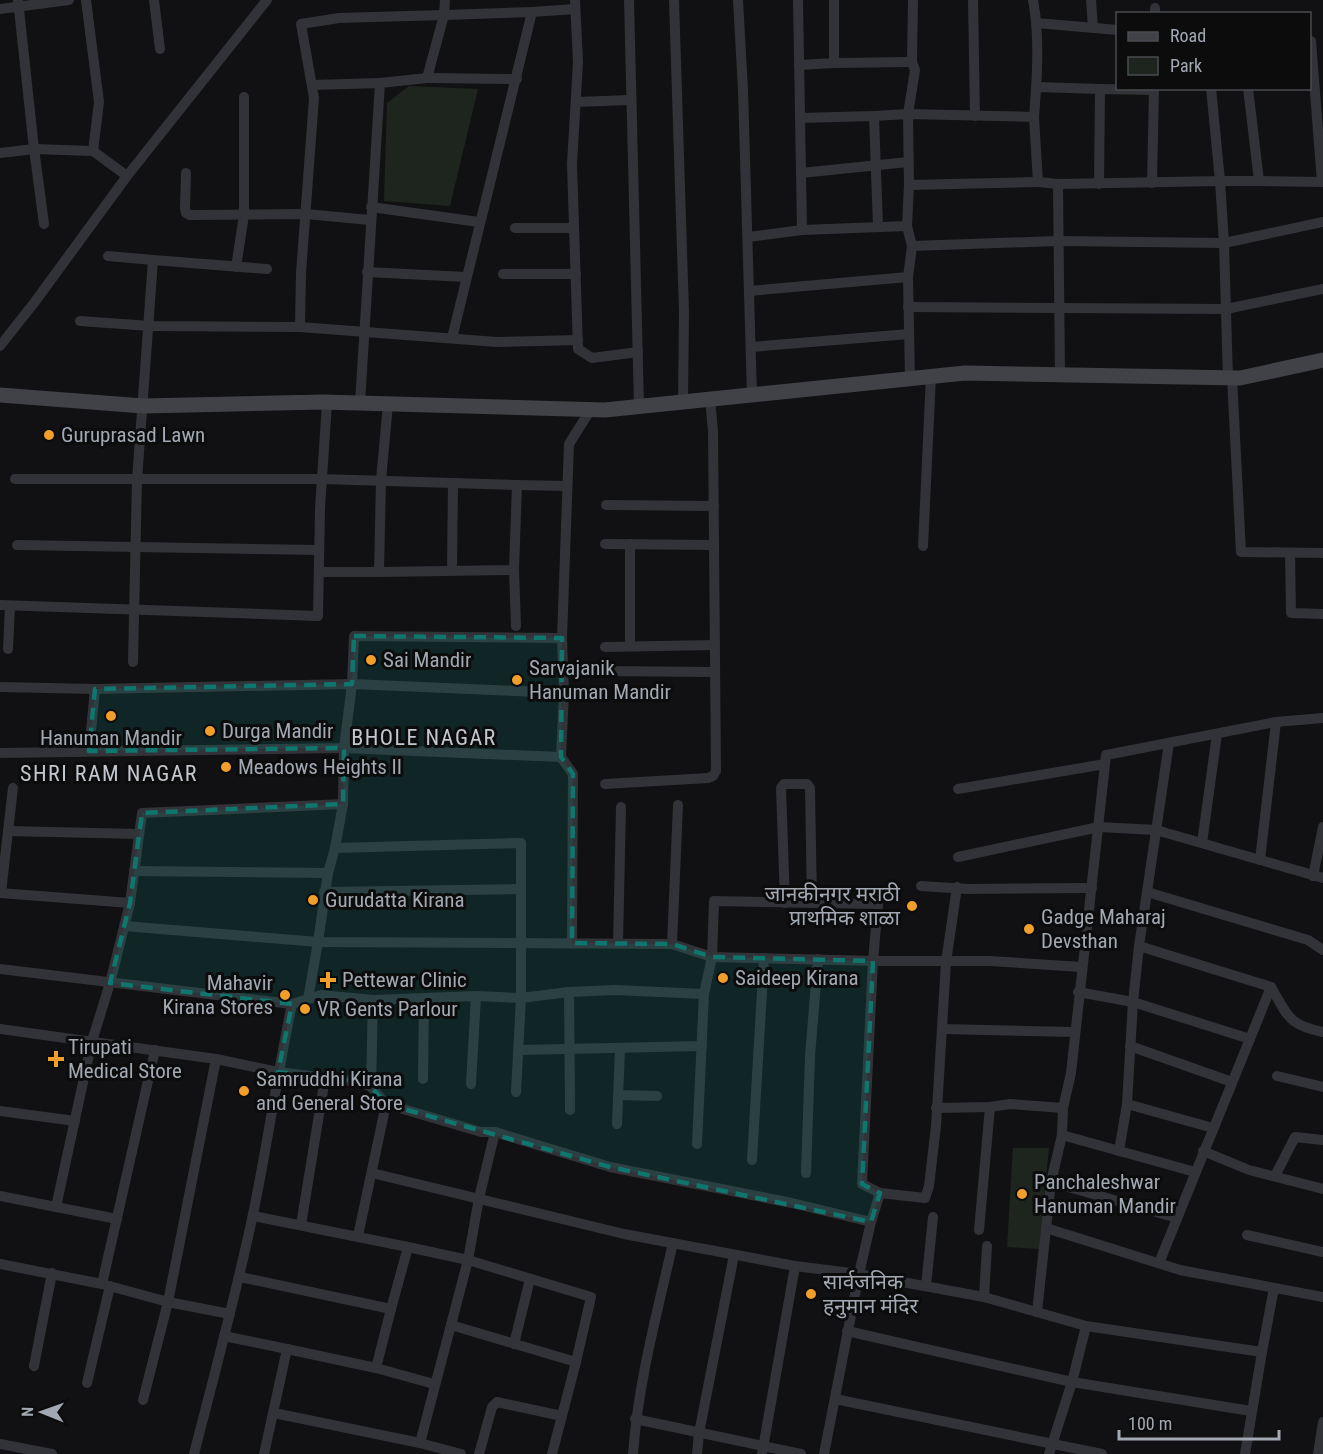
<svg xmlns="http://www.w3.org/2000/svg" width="1323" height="1454" font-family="'Roboto Condensed','Noto Sans Devanagari',sans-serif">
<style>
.green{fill:#1d251e}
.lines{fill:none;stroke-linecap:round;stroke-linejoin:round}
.street{stroke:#323338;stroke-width:10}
.secondary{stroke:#404247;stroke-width:15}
.marked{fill:#0f766e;fill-opacity:0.2;stroke:#0f766e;stroke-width:4.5;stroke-dasharray:12 8;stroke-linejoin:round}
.poi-dot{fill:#f19f2a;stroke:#0c0c0d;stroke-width:2}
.labels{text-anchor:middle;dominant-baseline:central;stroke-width:6;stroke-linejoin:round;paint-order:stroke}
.poi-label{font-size:21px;fill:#a2a9b3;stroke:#0c0c0d;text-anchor:start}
.neighbourhood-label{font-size:22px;letter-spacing:1.5px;fill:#c3c7cf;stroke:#0c0c0d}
</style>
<rect width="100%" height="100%" fill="#111113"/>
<g class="green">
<path d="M409,86L478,89L450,206L384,201L387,103Z"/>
<path d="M1013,1148H1049L1039,1249L1007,1247Z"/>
</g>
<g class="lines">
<g class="street">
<path d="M86,0L99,102L93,151"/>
<path d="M154,0L160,49"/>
<path d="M575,0L578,62L572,164L578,349L592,358L638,352"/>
<path d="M629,0L639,406"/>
<path d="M674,0L684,312L683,402"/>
<path d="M738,0L743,90L752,395"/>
<path d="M973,0L975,116"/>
<path d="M1033,0C1040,36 1037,80 1034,117"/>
<path d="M1091,0L1093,28"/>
<path d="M1155,8V14"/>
<path d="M0,9L69,0"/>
<path d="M532,12L575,9"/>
<path d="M1036,23L1118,30"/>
<path d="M834,63L912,62"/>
<path d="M799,65L834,63V0"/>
<path d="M427,78L517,79"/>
<path d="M312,85L380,83"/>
<path d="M1037,87L1100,89L1099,184"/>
<path d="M1100,89L1154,90"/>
<path d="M576,102L630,100"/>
<path d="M874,116L908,114L915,70L912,62L913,1"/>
<path d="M800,118L874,116L878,227"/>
<path d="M0,153L34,149L18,0"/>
<path d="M186,173L185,208L186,213L190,215L306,214L370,220"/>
<path d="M801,173L908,162"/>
<path d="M1259,181L1322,182L1311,41"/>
<path d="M1152,183L1154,88"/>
<path d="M1058,184L1220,181L1211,88"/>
<path d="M909,185L1038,182"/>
<path d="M371,207L479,222"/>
<path d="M44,224L34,149L93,151L127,176"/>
<path d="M907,226L909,185L908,114L1034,117L1038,182L1058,184L1060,375"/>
<path d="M515,228H574"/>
<path d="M748,237L802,230"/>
<path d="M912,246L1058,241L1224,243L1323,222"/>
<path d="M108,256L153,260"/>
<path d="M236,267L244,215V97"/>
<path d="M367,272L466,277"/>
<path d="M503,274H576"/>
<path d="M908,277L910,379"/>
<path d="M749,291L908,277L912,246L907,226L802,230L798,0"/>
<path d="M908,307L1226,309L1323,289"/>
<path d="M80,321L150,326L300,327L301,273L314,98L301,24L339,18L444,15L445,0"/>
<path d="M300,327L497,342L578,340"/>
<path d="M0,346L34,303L127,176L267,0"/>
<path d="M751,347L909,334"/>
<path d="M1232,378L1241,552L1323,553"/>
<path d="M1228,379L1224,243L1220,181H1259L1248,88"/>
<path d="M360,403L380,83L427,78L444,15L532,12L452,338"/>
<path d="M15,479H321L517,485L514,570L379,572L381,480L388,404"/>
<path d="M517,485L567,486"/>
<path d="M606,505L714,506"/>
<path d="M605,544L714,545"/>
<path d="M630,544V646"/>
<path d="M17,545L319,550"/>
<path d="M923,546L931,376"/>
<path d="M1290,553L1291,613L1323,614"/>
<path d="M452,570L453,483"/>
<path d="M514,570L516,626"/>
<path d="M320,572H379"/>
<path d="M0,605L318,616L320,508L327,403"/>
<path d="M562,638L354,636L352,684L564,693"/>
<path d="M605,647L715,645"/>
<path d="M8,649L10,606"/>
<path d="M133,662L137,480L153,260L267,269"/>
<path d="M601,671L715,672"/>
<path d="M0,687L95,689L352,684L344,748L0,753"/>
<path d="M89,751L95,689"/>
<path d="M605,784L708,778L713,776L716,771L713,431L710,399"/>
<path d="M958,789L1105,764"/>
<path d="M8,831L13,788"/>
<path d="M1202,843L1217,734"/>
<path d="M958,857L1099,827L1156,830L1323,878"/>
<path d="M1260,860L1276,722"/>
<path d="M134,871L328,873"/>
<path d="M1313,876L1323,827"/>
<path d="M921,886L968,889L1092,888"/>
<path d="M324,892L520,889"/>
<path d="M1147,892L1308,940L1323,950"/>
<path d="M0,893L130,903L110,983L92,1041L56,1207"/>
<path d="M1,893L8,831L138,834"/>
<path d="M130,903L142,813L343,804"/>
<path d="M785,903L781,788L784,784H807L810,788L812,903"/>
<path d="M124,926L318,942L672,944L712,957L714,901L878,904L873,961L862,1184L880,1193L925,1198L929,1186L936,1126L946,962L957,887"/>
<path d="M572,943L573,774L561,757L564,693L562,638L569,444L591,409"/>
<path d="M618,943L621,807"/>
<path d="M672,944L678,805"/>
<path d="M0,969L292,1004C277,1075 267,1148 252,1219C235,1298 214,1376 194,1454"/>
<path d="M1271,987C1288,1016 1288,1025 1323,1032"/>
<path d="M569,992L570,1110"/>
<path d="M1078,992L1133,1002L1250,1039"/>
<path d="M308,999L318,942L328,873L335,848"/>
<path d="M292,1004L321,995L373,1000L476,996L521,998L569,992L615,990L704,994L712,957L878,961H990L1081,967"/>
<path d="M0,1029L216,1059L278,1072L359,1082L371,1087L386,1104L481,1132H495L479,1198L468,1260L420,1443L461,1454"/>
<path d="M942,1029L1074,1032"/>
<path d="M1130,1046L1232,1082"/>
<path d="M155,1050L102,1284L168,1302L230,1314"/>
<path d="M519,1050L702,1046"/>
<path d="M1277,1076L1323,1087"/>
<path d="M423,1079L424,998"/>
<path d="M471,1084L476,996"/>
<path d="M371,1087L373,1000"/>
<path d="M516,1092L521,998V843L335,848L343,804L344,748L561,757"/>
<path d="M619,1095L657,1096"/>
<path d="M1127,1104L1213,1128"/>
<path d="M936,1108L990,1107L1010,1104L1063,1108"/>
<path d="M0,1111L75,1121"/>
<path d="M617,1124L620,1048"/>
<path d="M495,1132L610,1167L792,1203L871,1222L859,1274L824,1454"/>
<path d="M1062,1135L1195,1172"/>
<path d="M697,1144L704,994"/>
<path d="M1119,1151L1127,1104L1133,1002L1139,946"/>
<path d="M1203,1151L1249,1170L1323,1189"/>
<path d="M752,1160L764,958"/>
<path d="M372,1173L624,1234L795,1266L859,1274L984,1297L1086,1326L1262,1352L1245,1454"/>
<path d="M806,1173L810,1056L818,959"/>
<path d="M1275,1176L1295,1137L1323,1140"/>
<path d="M1051,1182L1177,1218"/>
<path d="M0,1196L117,1219"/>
<path d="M253,1216L408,1247"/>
<path d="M871,1222L880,1193"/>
<path d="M301,1225L325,1078"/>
<path d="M1046,1228L1180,1270L1323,1297"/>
<path d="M979,1230L990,1107"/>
<path d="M1247,1235L1323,1252"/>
<path d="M358,1236L386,1104"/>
<path d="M1159,1263L1271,987L1139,946L1169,743"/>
<path d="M0,1264L102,1284"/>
<path d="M240,1277L391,1309L408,1247L468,1260L591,1297L576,1362"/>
<path d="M926,1286L933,1217"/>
<path d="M984,1297L987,1246"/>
<path d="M1037,1312L1051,1182L1062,1135L1063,1108L1071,1073L1106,755L1276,722L1323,718"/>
<path d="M451,1325L576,1362L552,1454"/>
<path d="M847,1331L1072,1382L1251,1411"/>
<path d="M224,1336L287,1349"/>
<path d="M514,1344L530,1279"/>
<path d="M1262,1352L1274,1288"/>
<path d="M34,1366L52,1273"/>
<path d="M376,1368L391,1309"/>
<path d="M87,1383L110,1286"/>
<path d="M835,1399L1102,1454"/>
<path d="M143,1400L168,1302L216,1059"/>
<path d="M274,1413L420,1443"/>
<path d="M635,1419L801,1454"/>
<path d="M0,1444L52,1454"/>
<path d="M264,1454L287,1349L376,1368L434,1384"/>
<path d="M479,1454L492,1407L497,1402L562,1416"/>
<path d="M633,1454C638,1383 657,1313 673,1243"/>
<path d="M697,1454L699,1433L734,1255"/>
<path d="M762,1454L795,1266"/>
<path d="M1049,1454L1072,1382L1086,1326"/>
<path d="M1318,1454L1323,1422"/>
</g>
<path class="secondary" d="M0,395L143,406L323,402L605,410L965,373L1240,378L1323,360"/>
</g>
<path class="marked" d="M354,636L562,638L561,757L573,774L572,943L672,944L712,957L873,961L862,1184L880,1193L871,1222L610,1167L386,1104L371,1087L359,1082L278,1072L292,1004L110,983L130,903L142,813L343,804L344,748L89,751L95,689L352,684Z"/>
<g class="poi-dot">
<circle cx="49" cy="435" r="6"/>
<circle cx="371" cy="660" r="6"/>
<circle cx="517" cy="680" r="6"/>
<circle cx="111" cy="716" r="6"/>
<circle cx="210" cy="731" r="6"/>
<circle cx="226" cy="767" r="6"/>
<circle cx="313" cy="900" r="6"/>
<circle cx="912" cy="906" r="6"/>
<circle cx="1029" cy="929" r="6"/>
<circle cx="723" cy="978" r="6"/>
<path d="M325 971h6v6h6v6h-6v6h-6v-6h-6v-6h6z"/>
<circle cx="285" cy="995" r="6"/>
<circle cx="305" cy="1009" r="6"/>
<path d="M53 1050h6v6h6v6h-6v6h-6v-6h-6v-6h6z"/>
<circle cx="244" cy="1091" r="6"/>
<circle cx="1022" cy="1194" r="6"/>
<circle cx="811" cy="1294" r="6"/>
</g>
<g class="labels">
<g class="poi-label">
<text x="61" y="435">Guruprasad Lawn</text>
<text x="383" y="660">Sai Mandir</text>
<text x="529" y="668">Sarvajanik<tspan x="529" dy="24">Hanuman Mandir</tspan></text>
<text x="222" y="731">Durga Mandir</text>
<text x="111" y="738" text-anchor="middle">Hanuman Mandir</text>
<text x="238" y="767">Meadows Heights II</text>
<text x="900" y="894" text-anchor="end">जानकीनगर मराठी<tspan x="900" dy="24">प्राथमिक शाळा</tspan></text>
<text x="325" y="900">Gurudatta Kirana</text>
<text x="1041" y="917">Gadge Maharaj<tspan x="1041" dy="24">Devsthan</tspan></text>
<text x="735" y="978">Saideep Kirana</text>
<text x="342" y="980">Pettewar Clinic</text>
<text x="273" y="983" text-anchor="end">Mahavir<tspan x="273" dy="24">Kirana Stores</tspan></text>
<text x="317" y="1009">VR Gents Parlour</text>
<text x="68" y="1047">Tirupati<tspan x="68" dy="24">Medical Store</tspan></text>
<text x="256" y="1079">Samruddhi Kirana<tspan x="256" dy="24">and General Store</tspan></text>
<text x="1034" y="1182">Panchaleshwar<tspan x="1034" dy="24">Hanuman Mandir</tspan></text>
<text x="823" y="1282">सार्वजनिक<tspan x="823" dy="24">हनुमान मंदिर</tspan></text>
</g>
<g class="neighbourhood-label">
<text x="424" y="737">BHOLE NAGAR</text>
<text x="109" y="773">SHRI RAM NAGAR</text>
</g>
</g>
<rect x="1116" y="12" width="195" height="78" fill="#0c0c0d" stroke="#484b4f" stroke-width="1.5"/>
<rect x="1128" y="32" width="30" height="9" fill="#404247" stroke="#484b4f" stroke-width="1.5"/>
<text x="1170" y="42" font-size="18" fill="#a2a9b3">Road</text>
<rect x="1128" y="57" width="30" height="18" fill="#1d251e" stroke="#484b4f" stroke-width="1.5"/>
<text x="1170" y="72" font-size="18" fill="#a2a9b3">Park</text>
<g transform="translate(42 1412) rotate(271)" stroke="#0c0c0d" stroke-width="4.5" paint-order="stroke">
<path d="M0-4.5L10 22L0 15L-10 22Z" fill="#a2a9b3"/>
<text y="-9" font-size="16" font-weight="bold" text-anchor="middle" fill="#a2a9b3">N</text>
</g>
<path d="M1119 1430v9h160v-9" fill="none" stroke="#a2a9b3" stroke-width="3"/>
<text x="1128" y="1430" font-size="18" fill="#a2a9b3" stroke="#0c0c0d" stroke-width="4.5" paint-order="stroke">100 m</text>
</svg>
